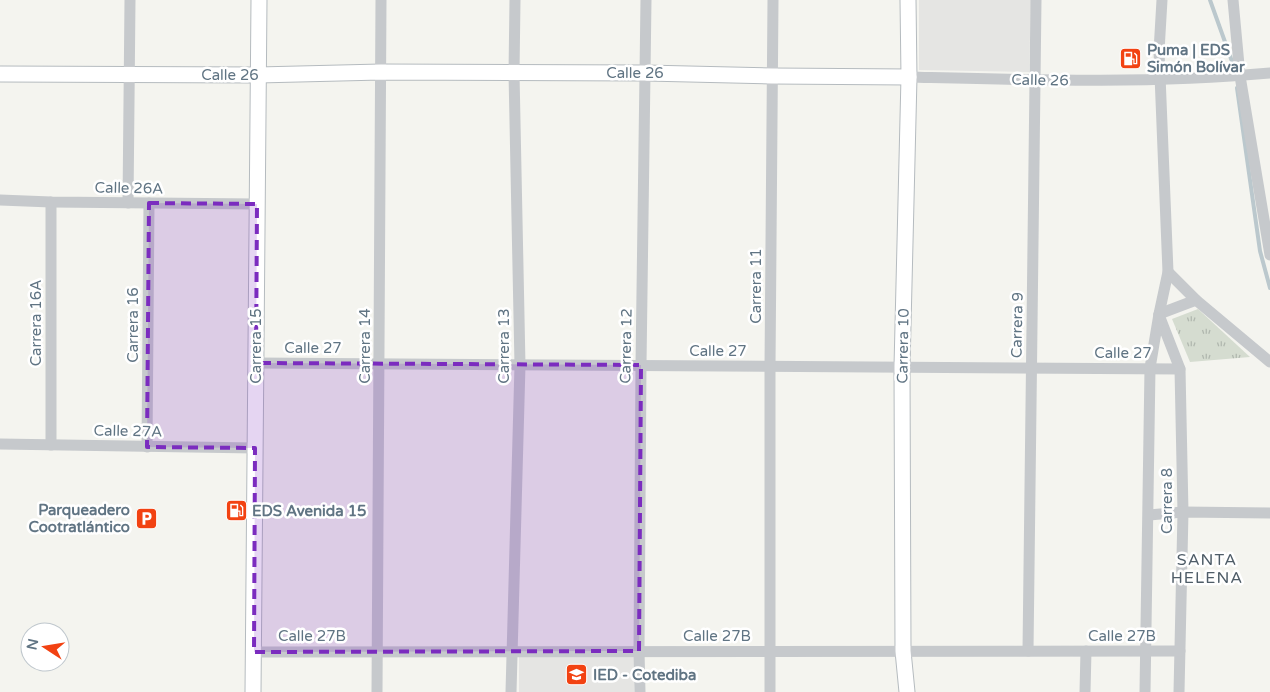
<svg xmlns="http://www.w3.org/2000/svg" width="1270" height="692" font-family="'Varela Round',sans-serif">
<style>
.built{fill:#e5e5e3}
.park{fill:url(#park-tufts)}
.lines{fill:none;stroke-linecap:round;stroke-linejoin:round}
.stream{stroke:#bbc8cd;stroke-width:4}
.secondary-casing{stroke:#b5bbbf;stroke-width:17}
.street{stroke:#c6c9cc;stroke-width:11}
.secondary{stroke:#fff;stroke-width:15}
.marked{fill:#7b2cbf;fill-opacity:0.2;stroke:#7b2cbf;stroke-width:4;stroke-dasharray:10 6;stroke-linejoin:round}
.labels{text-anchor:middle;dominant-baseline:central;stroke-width:5;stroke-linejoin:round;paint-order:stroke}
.poi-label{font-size:15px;font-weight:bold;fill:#607483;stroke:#fff;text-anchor:start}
.street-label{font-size:15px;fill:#607483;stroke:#fff}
.neighbourhood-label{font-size:16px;letter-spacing:1px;fill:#4f5d68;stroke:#fff}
</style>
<defs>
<pattern id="park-tufts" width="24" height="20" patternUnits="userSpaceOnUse" patternTransform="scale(1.25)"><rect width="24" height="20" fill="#d5dcd0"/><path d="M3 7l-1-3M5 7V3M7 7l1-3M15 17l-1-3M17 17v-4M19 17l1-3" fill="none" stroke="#b0b7ae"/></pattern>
</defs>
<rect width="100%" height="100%" fill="#f4f4ef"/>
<g class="built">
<path d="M919,0H1031L1029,72L919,70Z"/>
<path d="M634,656V692H519V657Z"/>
</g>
<path class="park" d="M1198,309L1250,357L1190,362L1172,319Z"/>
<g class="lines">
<g class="stream">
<path d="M1210,0L1234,67"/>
<path d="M1237,88L1260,251L1270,288"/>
</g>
<defs>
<g id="secondary">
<path d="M0,74L258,75L381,72L646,73L772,76L909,77"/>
<path d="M253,692L259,0"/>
<path d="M907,692L903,651L902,367L909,77L908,0"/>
</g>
</defs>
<use href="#secondary" class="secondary-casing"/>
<g class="street">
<path d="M1233,0L1240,76L1270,255"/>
<path d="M909,77C1029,80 1150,84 1270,73"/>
<path d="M0,200L51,202L257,204"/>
<path d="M128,203L130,0"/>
<path d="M1168,272L1196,300L1270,362"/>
<path d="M1159,314L1196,300"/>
<path d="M1159,315L1180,369L1183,512L1179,692"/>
<path d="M256,363L1180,369"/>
<path d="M0,444L255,448"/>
<path d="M51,445V202"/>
<path d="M147,447L149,203"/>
<path d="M1149,515L1183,512L1270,513"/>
<path d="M1028,651L1036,0"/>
<path d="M254,652L1180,651"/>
<path d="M377,692L381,0"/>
<path d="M511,692L520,365L514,73L515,0"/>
<path d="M640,692L639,651L641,365L646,0"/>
<path d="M770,692V366L773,0"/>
<path d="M1085,692L1086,651"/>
<path d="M1145,692L1150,368L1159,314L1168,272L1159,51L1162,0"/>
</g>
<use href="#secondary" class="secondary"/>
</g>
<path class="marked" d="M149,203L257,204L256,363L641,365L639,651L254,652L255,448L147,447Z"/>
<defs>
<symbol id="fuel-square" viewBox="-11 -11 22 22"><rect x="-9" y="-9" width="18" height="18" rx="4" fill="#f24212" stroke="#fff"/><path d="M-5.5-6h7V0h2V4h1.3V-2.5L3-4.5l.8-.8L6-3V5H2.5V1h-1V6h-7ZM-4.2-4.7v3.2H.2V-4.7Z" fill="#fff"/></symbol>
<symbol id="parking-square" viewBox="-11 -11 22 22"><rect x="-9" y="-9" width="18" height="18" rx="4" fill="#f24212" stroke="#fff"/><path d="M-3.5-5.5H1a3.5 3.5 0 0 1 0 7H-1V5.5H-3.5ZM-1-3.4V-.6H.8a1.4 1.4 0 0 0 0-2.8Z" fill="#fff"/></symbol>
<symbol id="school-square" viewBox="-11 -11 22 22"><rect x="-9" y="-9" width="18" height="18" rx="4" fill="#f24212" stroke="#fff"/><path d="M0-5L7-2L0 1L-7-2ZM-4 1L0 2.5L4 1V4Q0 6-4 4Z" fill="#fff"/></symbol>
</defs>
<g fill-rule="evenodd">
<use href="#fuel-square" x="1118" y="46" width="25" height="25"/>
<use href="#fuel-square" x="224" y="498" width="25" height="25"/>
<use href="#parking-square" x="134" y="506" width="25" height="25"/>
<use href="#school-square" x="564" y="662" width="25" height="25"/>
</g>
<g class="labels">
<g class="poi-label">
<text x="1147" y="50">Puma | EDS<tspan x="1147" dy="17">Simón Bolívar</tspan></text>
<text x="130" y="510" text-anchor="end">Parqueadero<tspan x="130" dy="17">Cootratlántico</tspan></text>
<text x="252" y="511">EDS Avenida 15</text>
<text x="593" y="675">IED - Cotediba</text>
</g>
<g class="street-label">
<text x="635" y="73">Calle 26</text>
<text x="230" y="75">Calle 26</text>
<text transform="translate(1040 80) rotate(1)">Calle 26</text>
<text transform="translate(129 188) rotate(1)">Calle 26A</text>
<text transform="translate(756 286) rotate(-90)">Carrera 11</text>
<text transform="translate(36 323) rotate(-90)">Carrera 16A</text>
<text transform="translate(133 325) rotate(-90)">Carrera 16</text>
<text transform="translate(1017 325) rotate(-89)">Carrera 9</text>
<text transform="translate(256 346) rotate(-90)">Carrera 15</text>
<text transform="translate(365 346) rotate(-90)">Carrera 14</text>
<text transform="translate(504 346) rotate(-90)">Carrera 13</text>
<text transform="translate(626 346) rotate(-89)">Carrera 12</text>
<text transform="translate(903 346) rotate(-89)">Carrera 10</text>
<text x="313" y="348">Calle 27</text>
<text x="718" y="351">Calle 27</text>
<text x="1123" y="353">Calle 27</text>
<text transform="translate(128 431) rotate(1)">Calle 27A</text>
<text transform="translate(1167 501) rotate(-90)">Carrera 8</text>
<text x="312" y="636">Calle 27B</text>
<text x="717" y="636">Calle 27B</text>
<text x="1122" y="636">Calle 27B</text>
</g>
<g class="neighbourhood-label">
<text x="1207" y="560">SANTA<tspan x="1207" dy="18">HELENA</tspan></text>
</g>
</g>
<g transform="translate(45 647) rotate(282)"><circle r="24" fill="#ffffff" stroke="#bfc7cd"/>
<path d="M0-4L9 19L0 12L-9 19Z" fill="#f24212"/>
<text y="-8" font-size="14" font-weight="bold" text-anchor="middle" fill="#607483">N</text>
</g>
</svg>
